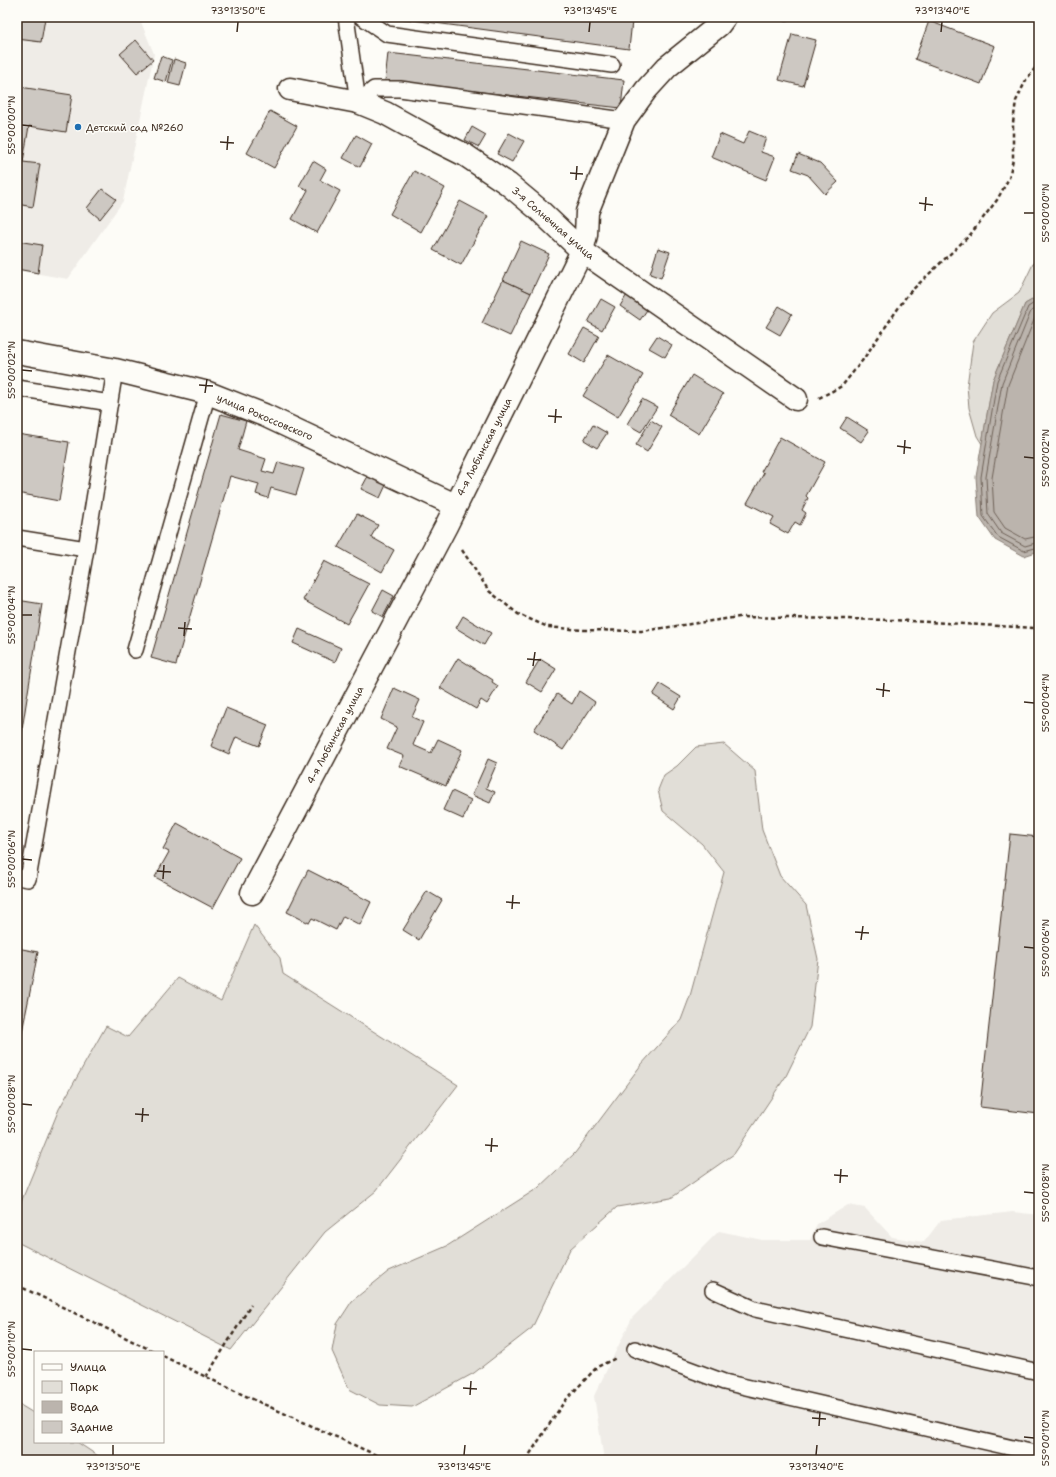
<svg xmlns="http://www.w3.org/2000/svg" width="1056" height="1477" font-family="'Shantell Sans',sans-serif">
<style>
.built{fill:#efece7}
.green{fill:#e1ded7;stroke:#8e847a}
.water{fill:#bbb4ad;stroke:#887d74}
.lines{fill:none;stroke-linecap:round;stroke-linejoin:round}
.shore{stroke:#6e6157;stroke-width:1}
.building{fill:#cdc8c2;stroke:#3b2a1e}
.service-casing{stroke:#3b2a1e;stroke-width:18}
.minor-casing{stroke:#3b2a1e;stroke-width:25}
.path{stroke:#3b2a1e;stroke-width:2.5;stroke-dasharray:4 3;stroke-linecap:butt}
.service{stroke:#fdfcf7;stroke-width:15}
.minor{stroke:#fdfcf7;stroke-width:22}
.ticks{fill:none;stroke:#3b2a1e;stroke-width:1.5}
.poi-dot{fill:#1f6fb2;stroke:#fdfcf7;stroke-width:1.5}
.labels{text-anchor:middle;dominant-baseline:central;stroke-width:3;stroke-linejoin:round;paint-order:stroke}
.poi-label{font-size:10px;fill:#3b2a1e;stroke:#fdfcf7;text-anchor:start}
.street-label{font-size:10px;fill:#3b2a1e;stroke:#fdfcf7}
.neatline{fill:none;stroke:#3b2a1e;stroke-width:1.5}
.ticks-label{font-size:10px;text-anchor:middle;fill:#3b2a1e}
</style>
<rect width="100%" height="100%" fill="#fdfcf7"/>
<filter id="ink" filterUnits="userSpaceOnUse"><feTurbulence type="fractalNoise" baseFrequency=".025" numOctaves="2"/><feDisplacementMap in="SourceGraphic" scale="8" xChannelSelector="R" yChannelSelector="G"/><feConvolveMatrix kernelMatrix="1 2 1 2 8 2 1 2 1" color-interpolation-filters="sRGB"/></filter>
<g filter="url(#ink)">
<g class="built">
<path d="M17,17H139L154,54L123,201L68,279L17,270Z"/>
<path d="M848,1205L865,1208L892,1237L924,1242L941,1220L1013,1212L1039,1215V1460H604L594,1396L632,1318L719,1231L762,1240H810L817,1224Z"/>
</g>
<g class="green">
<path d="M1039,259V296L1025,304L993,380L982,444L977,436L969,408L967,386L973,342L992,313L1019,293L1033,264Z"/>
<path d="M724,744L755,771L762,830L780,876L806,905L818,959L810,1027L786,1076L734,1154L671,1198L617,1207L570,1249L532,1328L474,1373L412,1407L380,1405L349,1389L332,1351L337,1324L352,1301L389,1271L447,1246L538,1188L575,1153L641,1065L681,1020L690,996L724,872L702,844L663,811L658,790L664,775L677,766L696,747Z"/>
<path d="M254,925L280,958L283,974L458,1085L376,1191L325,1232L231,1350L17,1242V1212L59,1109L106,1026L128,1037L178,978L221,1001Z"/>
<path d="M17,1403L35,1414V1442H77L104,1460H17Z"/>
</g>
<path class="water" d="M1039,296V551L1024,556L995,540L979,517L976,477L993,380L1025,304Z"/>
<g class="lines">
<g class="shore">
<path d="M1039,300L1028,307L997,381L981,477L983,516L998,537L1024,551L1039,547"/>
<path d="M1039,306L1031,311L1002,383L986,477L988,514L1001,533L1025,546L1039,542"/>
<path d="M1039,313L1036,315L1008,385L992,478L994,512L1005,528L1025,539L1039,536"/>
</g>
</g>
<g class="building">
<path d="M19,17L45,18L41,42L17,39Z"/>
<path d="M390,17H600L632,21L629,49Z"/>
<path d="M775,17H789L788,21Z"/>
<path d="M929,21L995,46L981,84L915,59Z"/>
<path d="M792,34L816,40L803,86L779,80Z"/>
<path d="M136,40L153,60L137,73L120,54Z"/>
<path d="M388,53L624,80L621,108L385,81Z"/>
<path d="M161,56L172,60L166,82L154,78Z"/>
<path d="M174,59L186,63L180,86L168,83Z"/>
<path d="M20,87L72,95L66,132L29,126L23,162L40,164L33,207L17,204V104Z"/>
<path d="M270,111L297,126L274,168L247,153Z"/>
<path d="M472,127L486,135L479,147L465,140Z"/>
<path d="M749,131L766,138L761,152L775,157L766,180L711,157L720,134L743,144Z"/>
<path d="M509,133L524,141L512,162L497,154Z"/>
<path d="M356,135L372,144L360,167L343,158Z"/>
<path d="M798,154L820,163L838,182L825,194L808,175L792,169Z"/>
<path d="M313,161L326,169L320,180L340,191L317,233L292,219L308,190L299,186Z"/>
<path d="M414,171L445,188L421,232L390,214Z"/>
<path d="M102,189L116,199L100,219L87,208Z"/>
<path d="M460,201L488,216L461,265L433,250Z"/>
<path d="M17,241L42,245L38,273L17,269Z"/>
<path d="M521,241L549,254L531,293L503,280Z"/>
<path d="M658,248L670,252L661,278L650,274Z"/>
<path d="M503,280L531,293L510,336L482,323Z"/>
<path d="M628,293L649,307L640,320L620,306Z"/>
<path d="M601,299L615,307L602,330L588,322Z"/>
<path d="M779,306L792,314L780,335L766,327Z"/>
<path d="M584,328L599,336L584,363L569,354Z"/>
<path d="M657,336L672,345L665,357L649,348Z"/>
<path d="M608,355L643,375L618,417L583,396Z"/>
<path d="M692,375L723,394L699,434L668,415Z"/>
<path d="M642,399L657,407L641,432L627,424Z"/>
<path d="M221,414L246,421L238,450L266,459L262,471L274,474L278,462L304,469L296,495L271,488L268,498L256,494L259,484L230,476L176,665L151,658Z"/>
<path d="M847,417L869,431L861,442L840,428Z"/>
<path d="M651,420L662,427L647,452L636,445Z"/>
<path d="M593,425L607,433L597,448L584,440Z"/>
<path d="M17,434L69,442L59,501L17,493Z"/>
<path d="M780,437L825,462L806,496L808,498L802,510L806,513L800,525L795,522L788,534L770,524L774,517L747,503L764,473L761,472Z"/>
<path d="M368,476L386,485L380,498L361,489Z"/>
<path d="M357,514L378,525L371,537L394,550L382,572L338,547Z"/>
<path d="M324,561L369,584L347,624L303,600Z"/>
<path d="M383,590L394,596L383,617L372,611Z"/>
<path d="M17,600L42,604L17,761Z"/>
<path d="M463,616L491,633L484,645L456,628Z"/>
<path d="M299,629L341,648L335,662L293,643Z"/>
<path d="M458,658L493,680L492,682L498,686L487,704L481,700L476,709L440,688Z"/>
<path d="M540,659L556,669L542,692L526,682Z"/>
<path d="M660,684L681,697L674,709L653,695Z"/>
<path d="M394,688L420,700L412,717L423,722L413,745L431,753L438,739L462,750L446,786L399,766L404,756L387,749L397,727L381,719Z"/>
<path d="M579,691L595,702L563,750L534,730L557,694L572,704Z"/>
<path d="M226,708L268,725L259,746L236,737L229,754L211,746Z"/>
<path d="M488,759L497,763L486,788L495,792L490,803L472,795Z"/>
<path d="M452,791L471,800L463,819L443,810Z"/>
<path d="M177,823L240,858L213,908L155,877L169,852L163,849Z"/>
<path d="M1010,834L1039,837V1114L980,1107Z"/>
<path d="M308,870L371,902L360,925L343,916L336,930L312,918L309,923L287,912Z"/>
<path d="M427,891L442,900L419,940L403,930Z"/>
<path d="M17,948L38,952L17,1057Z"/>
</g>
<g class="lines">
<defs>
<g id="service">
<path d="M346,17L358,102"/>
<path d="M362,17L387,34L612,65"/>
<path d="M358,102L374,89H400L624,120"/>
<path d="M17,388L110,403"/>
<path d="M17,538L86,549"/>
<path d="M135,650L208,393"/>
<path d="M17,877L28,879L86,549L115,370"/>
<path d="M822,1237L1039,1278"/>
<path d="M713,1290L755,1309L1039,1372"/>
<path d="M635,1349L724,1382L1039,1454"/>
</g>
<g id="minor">
<path d="M290,89L358,102L385,113L425,135L465,155L508,184L538,209L582,251L796,399"/>
<path d="M17,352L115,370L208,393L264,415L455,505"/>
<path d="M252,893L446,526L582,251L586,235L587,212L624,120L646,90L667,67L719,25L725,17"/>
</g>
</defs>
<use href="#service" class="service-casing"/>
<use href="#minor" class="minor-casing"/>
<g class="path">
<path d="M819,398L842,386L862,361L908,294L970,235L997,200L1009,178L1013,159V123L1016,101L1026,80L1039,63"/>
<path d="M462,550L489,591L518,614L548,627L582,630L642,631L739,617L893,620L1034,628L1039,630"/>
<path d="M17,1285L155,1352"/>
<path d="M163,1356L237,1392L387,1460"/>
<path d="M206,1377L251,1305"/>
<path d="M526,1460L564,1402L597,1367L616,1358"/>
</g>
<use href="#service" class="service"/>
<use href="#minor" class="minor"/>
</g>
</g>
<path class="ticks" d="M237,32L238,22M589,32L590,22M941,32L942,22M22,125L32,126M220,142L234,143M227,150L228,136M570,173L583,174M576,180L577,166M919,203L933,205M925,211L926,197M1024,213H1034M22,370L32,371M199,385L213,386M205,393L207,379M548,416L562,417M555,423L556,409M897,446L911,448M904,454L905,440M1024,457L1034,458M22,615H32M178,628L192,629M184,636L185,622M527,659L541,660M533,666L535,652M876,689L890,691M883,697L884,683M1024,702L1034,703M22,859L32,860M157,871L171,872M163,879L164,865M506,902L520,903M512,909L513,895M855,932L869,933M861,940L863,926M1024,947L1034,948M22,1104L32,1105M135,1114L149,1115M142,1122L143,1108M485,1145L498,1146M491,1152L492,1138M834,1175L848,1176M840,1183L841,1169M1024,1192L1034,1193M22,1349L32,1350M463,1388L477,1389M470,1395L471,1381M812,1418L826,1419M819,1426L820,1412M1024,1437L1034,1438M113,1455V1445M464,1455L465,1445M816,1455L817,1445"/>
<circle class="poi-dot" cx="78" cy="127" r="4"/>
<g class="labels">
<g class="poi-label">
<text x="86" y="127">Детский сад №260</text>
</g>
<g class="street-label">
<text transform="translate(553 223) rotate(41)">3-я Солнечная улица</text>
<text transform="translate(265 417) rotate(23)">улица Рокоссовского</text>
<text transform="translate(484 447) rotate(-63)">4-я Любинская улица</text>
<text transform="translate(335 735) rotate(-62)">4-я Любинская улица</text>
</g>
</g>
<rect width="1056" height="1477" fill="none" stroke="#fdfcf7" stroke-width="44"/>
<rect x="34" y="1351" width="130" height="92" fill="#fdfcf7" stroke="#afa8a0"/>
<rect x="42" y="1364" width="20" height="6" fill="#fdfcf7" stroke="#afa8a0"/>
<text x="70" y="1371" font-size="12" fill="#3b2a1e">Улица</text>
<rect x="42" y="1381" width="20" height="12" fill="#e1ded7" stroke="#afa8a0"/>
<text x="70" y="1391" font-size="12" fill="#3b2a1e">Парк</text>
<rect x="42" y="1401" width="20" height="12" fill="#bbb4ad" stroke="#afa8a0"/>
<text x="70" y="1411" font-size="12" fill="#3b2a1e">Вода</text>
<rect x="42" y="1421" width="20" height="12" fill="#cdc8c2" stroke="#afa8a0"/>
<text x="70" y="1431" font-size="12" fill="#3b2a1e">Здание</text>
<rect x="22" y="22" width="1012" height="1433" class="neatline"/>
<g class="ticks-label">
<text x="238" y="14">73°13'50"E</text>
<text x="590" y="14">73°13'45"E</text>
<text x="942" y="14">73°13'40"E</text>
<text transform="translate(11 125) rotate(-90)" y="4">55°00'00"N</text>
<text transform="translate(1045 213) rotate(-90)" y="4">55°00'00"N</text>
<text transform="translate(11 370) rotate(-90)" y="4">55°00'02"N</text>
<text transform="translate(1045 458) rotate(-90)" y="4">55°00'02"N</text>
<text transform="translate(11 615) rotate(-90)" y="4">55°00'04"N</text>
<text transform="translate(1045 703) rotate(-90)" y="4">55°00'04"N</text>
<text transform="translate(11 859) rotate(-90)" y="4">55°00'06"N</text>
<text transform="translate(1045 948) rotate(-90)" y="4">55°00'06"N</text>
<text transform="translate(11 1104) rotate(-90)" y="4">55°00'08"N</text>
<text transform="translate(1045 1193) rotate(-90)" y="4">55°00'08"N</text>
<text transform="translate(11 1349) rotate(-90)" y="4">55°00'10"N</text>
<text transform="translate(1045 1438) rotate(-90)" y="4">55°00'10"N</text>
<text x="113" y="1470">73°13'50"E</text>
<text x="464" y="1470">73°13'45"E</text>
<text x="816" y="1470">73°13'40"E</text>
</g>
</svg>
